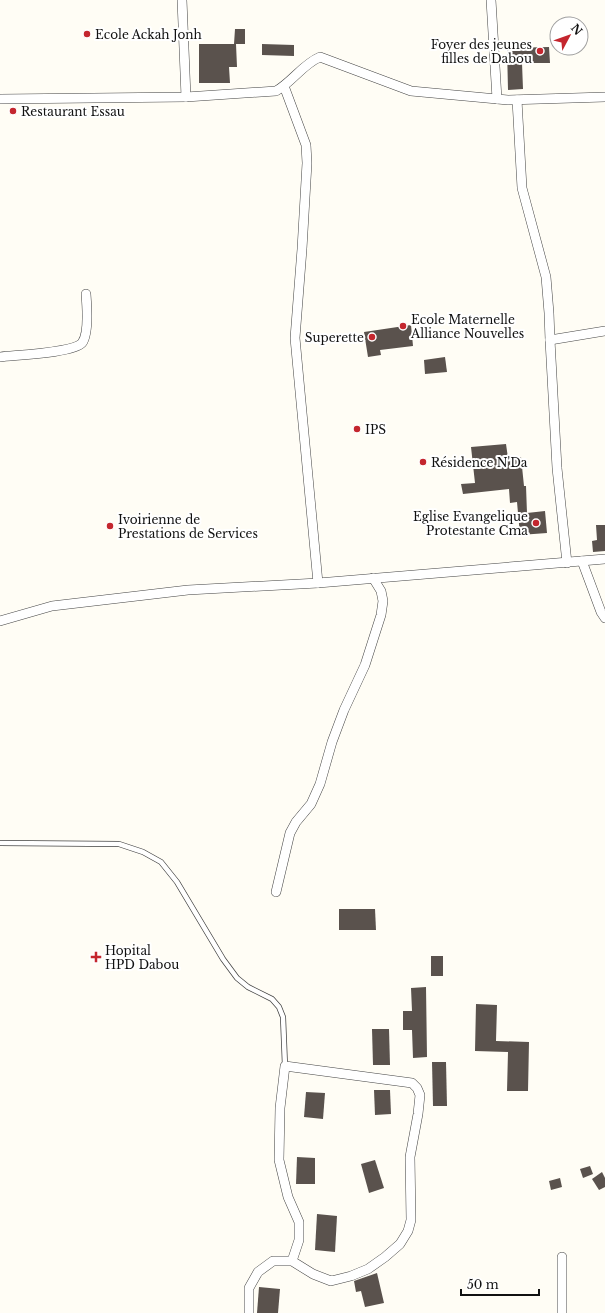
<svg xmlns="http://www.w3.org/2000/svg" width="605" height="1313" font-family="'Libre Baskerville',serif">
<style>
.building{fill:#5a524d}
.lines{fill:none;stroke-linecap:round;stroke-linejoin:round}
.lane-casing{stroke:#444;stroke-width:6}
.street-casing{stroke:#444;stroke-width:10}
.lane{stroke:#fff;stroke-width:4.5}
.street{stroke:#fff;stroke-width:9}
.poi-dot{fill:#c4262e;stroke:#fff;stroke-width:1.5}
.labels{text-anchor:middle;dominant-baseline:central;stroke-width:4;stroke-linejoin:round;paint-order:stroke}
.poi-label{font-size:12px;fill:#111;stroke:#fff;text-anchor:start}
</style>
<rect width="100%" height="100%" fill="#fffdf5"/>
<g class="building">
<path d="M235,29H245V44H236L237,67H229L230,83H199V44H236H234Z"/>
<path d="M262,44L294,45V56L262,55Z"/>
<path d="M549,47L550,63H522L523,89L508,90L507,48Z"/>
<path d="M411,325L413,346L380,350L381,355L368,357L364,332Z"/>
<path d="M445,357L447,372L425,374L424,360Z"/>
<path d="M506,444L508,458L521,457L524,486H526L527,513L545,511L547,533L520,535L517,502L510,503L509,489L463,494L461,484L475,483L471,447Z"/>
<path d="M596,525H605V551L593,552L592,541L597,540Z"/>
<path d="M339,909H375L376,930H339Z"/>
<rect x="431" y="956" width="12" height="20"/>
<path d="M426,987L427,1057L413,1058L412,1030H403V1011H412L411,988Z"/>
<path d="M476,1004L497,1005L496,1041L529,1042L528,1091H507L508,1052L475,1051Z"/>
<path d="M372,1029H389L390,1065H373Z"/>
<path d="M432,1062H446L447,1106H433Z"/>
<path d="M374,1090H390L391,1114L375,1115Z"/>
<path d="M306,1092L325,1093L323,1119L304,1117Z"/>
<path d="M297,1157L315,1158V1184H296Z"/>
<path d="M375,1160L384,1188L369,1193L361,1164Z"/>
<path d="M590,1166L593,1174L583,1178L580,1169Z"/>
<path d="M602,1172L605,1178V1187L599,1190L592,1179Z"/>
<path d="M560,1178L562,1187L551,1190L549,1181Z"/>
<path d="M317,1214L337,1216L335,1252L315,1250Z"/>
<path d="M377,1273L384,1303L365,1307L361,1291L356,1292L354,1281Z"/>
<path d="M259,1287L280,1289L278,1313H257Z"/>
</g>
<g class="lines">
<defs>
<path id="lane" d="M0,843L119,844L143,852L161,862L177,882L223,959L237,978L248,987L272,999L279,1007L283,1017L285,1066"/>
<g id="street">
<path d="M182,0L186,97"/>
<path d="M491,0L497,99"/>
<path d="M284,86L306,145L307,163L302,249L295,338L318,583"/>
<path d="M0,99L186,97L276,91C292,82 303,64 320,57L411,91L508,100L605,97"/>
<path d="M517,100L522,188L546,277L549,313L550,340L557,468L567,563"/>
<path d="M550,340L605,331"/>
<path d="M0,357C15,355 73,353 82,343C89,334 87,306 86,294"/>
<path d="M582,561L601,612L605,618"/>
<path d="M0,621L52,606L188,590L318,583L605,559"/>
<path d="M276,892L290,833L296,822L311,804L320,784L332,742L344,710L365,665L381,615L383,601L381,591L373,578"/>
<path d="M249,1313V1288L258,1272L273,1261H292L313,1274L331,1281L351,1276L368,1269L385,1257L400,1244L408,1231L411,1220L410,1157L418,1114L420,1095L417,1088L412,1083L285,1066L280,1108L279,1160L288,1197L299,1222V1240L292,1261"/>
<path d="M562,1313V1257"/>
</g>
</defs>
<use href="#lane" class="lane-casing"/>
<use href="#street" class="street-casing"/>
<use href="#lane" class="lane"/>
<use href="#street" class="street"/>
</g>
<g class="poi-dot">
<circle cx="87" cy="34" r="4"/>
<circle cx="540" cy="51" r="4"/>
<circle cx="13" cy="111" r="4"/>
<circle cx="403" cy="326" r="4"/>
<circle cx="372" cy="337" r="4"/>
<circle cx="357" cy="429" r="4"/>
<circle cx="423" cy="462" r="4"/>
<circle cx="536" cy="523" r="4"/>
<circle cx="110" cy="526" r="4"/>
<path d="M94 951h4v4h4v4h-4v4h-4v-4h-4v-4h4z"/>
</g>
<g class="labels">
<g class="poi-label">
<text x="95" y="34">Ecole Ackah Jonh</text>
<text x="532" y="44" text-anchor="end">Foyer des jeunes<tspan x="532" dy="14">filles de Dabou</tspan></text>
<text x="21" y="111">Restaurant Essau</text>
<text x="411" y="319">Ecole Maternelle<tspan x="411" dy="14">Alliance Nouvelles</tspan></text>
<text x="364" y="337" text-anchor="end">Superette</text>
<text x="365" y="429">IPS</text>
<text x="431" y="462">Résidence N'Da</text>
<text x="528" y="516" text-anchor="end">Eglise Evangelique<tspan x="528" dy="14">Protestante Cma</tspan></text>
<text x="118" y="519">Ivoirienne de<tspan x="118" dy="14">Prestations de Services</tspan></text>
<text x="105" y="950">Hopital<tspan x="105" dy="14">HPD Dabou</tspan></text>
</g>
</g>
<g transform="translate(569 36) rotate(49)"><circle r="19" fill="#ffffff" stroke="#a0a0a0"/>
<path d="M0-3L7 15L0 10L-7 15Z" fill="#c4262e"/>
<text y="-6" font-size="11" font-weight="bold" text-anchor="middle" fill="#111111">N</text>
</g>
<path d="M461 1289v6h78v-6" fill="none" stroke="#111111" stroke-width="2"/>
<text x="467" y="1289" font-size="12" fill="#111111" stroke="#ffffff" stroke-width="3" paint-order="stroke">50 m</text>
</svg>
